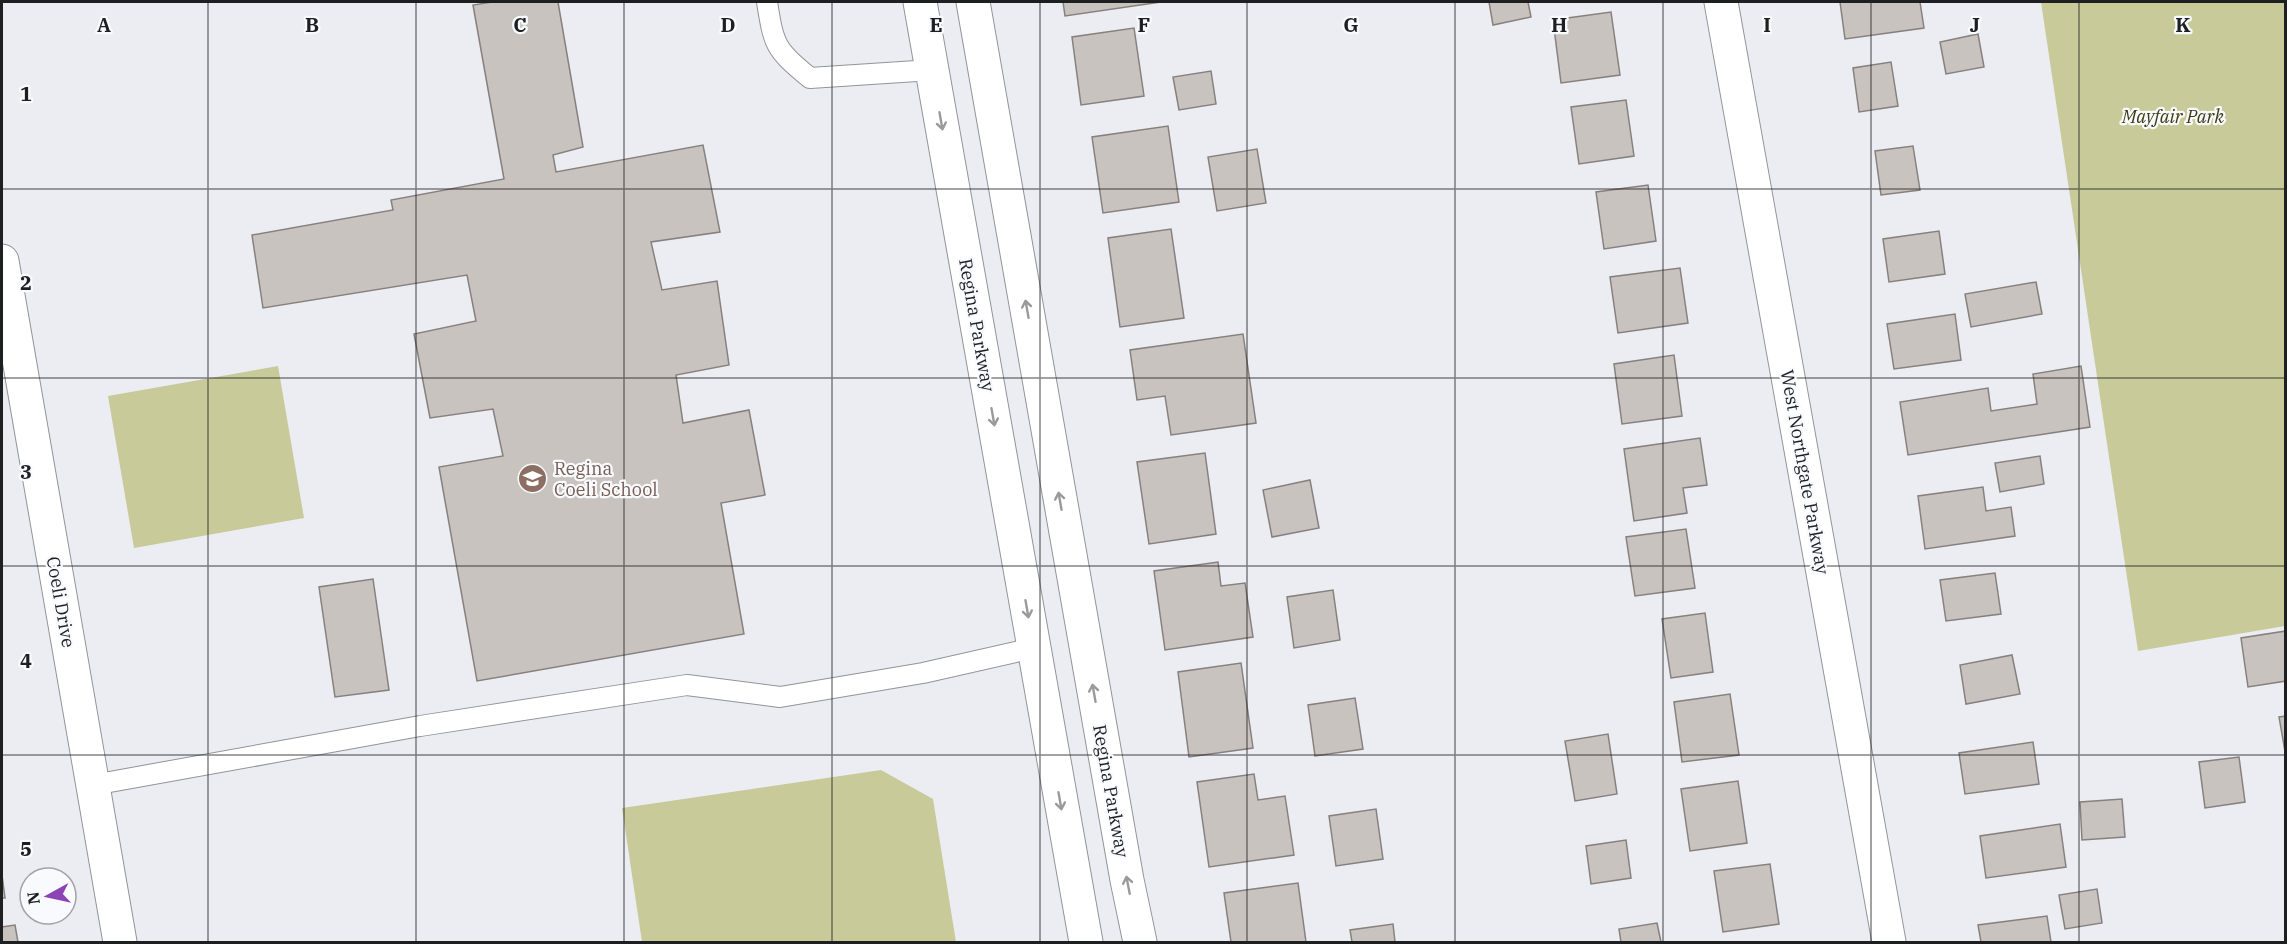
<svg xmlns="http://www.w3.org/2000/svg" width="2287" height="944" font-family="'IBM Plex Serif',serif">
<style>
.green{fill:#c8ca9a}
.building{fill:#c9c3bf;stroke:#87817e;stroke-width:1.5}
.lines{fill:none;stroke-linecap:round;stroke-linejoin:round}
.lane-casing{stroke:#929499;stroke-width:22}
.street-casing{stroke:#929499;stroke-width:35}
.lane{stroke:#fff;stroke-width:20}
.street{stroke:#fff;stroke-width:33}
.oneway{stroke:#9a9a9b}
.grid{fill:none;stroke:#1e1f21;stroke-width:1.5;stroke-opacity:0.55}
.labels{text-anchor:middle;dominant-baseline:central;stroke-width:4.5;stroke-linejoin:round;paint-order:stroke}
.park-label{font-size:18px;font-style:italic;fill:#3a3b13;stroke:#f9fafe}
.street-label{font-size:18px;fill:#1e1f21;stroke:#f9fafe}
.education-label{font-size:18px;fill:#785e54;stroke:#f9fafe;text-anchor:start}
.grid-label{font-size:20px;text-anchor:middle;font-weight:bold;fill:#1e1f21;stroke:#f9fafe;stroke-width:4.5;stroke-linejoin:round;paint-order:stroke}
</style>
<rect width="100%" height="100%" fill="#ebedf3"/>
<g class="green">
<path d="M2041,2H2285V626L2138,651Z"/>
<path d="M278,366L304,518L134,548L108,396Z"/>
<path d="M881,770L933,799L956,942H642L622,808Z"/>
</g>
<g class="building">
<path d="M492,2H558L583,147L553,155L556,172L703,145L720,232L651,242L662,290L717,281L729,365L676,375L683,423L749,410L765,495L721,503L744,634L477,681L439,467L503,456L493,409L430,418L414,334L476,321L467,275L263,308L252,235L393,210L391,200L504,179L473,5Z"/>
<path d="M1063,2H1161L1065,16Z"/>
<path d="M1489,2H1528L1531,17L1493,25Z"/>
<path d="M1840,2H1920L1924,28L1845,39Z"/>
<path d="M1611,12L1620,75L1561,83L1553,20Z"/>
<path d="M1134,28L1144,96L1081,105L1072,37Z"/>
<path d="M1978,34L1984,67L1946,74L1940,42Z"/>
<path d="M1891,62L1898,106L1859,112L1853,68Z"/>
<path d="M1211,71L1216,104L1179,110L1173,77Z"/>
<path d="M1626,100L1634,156L1579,164L1571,107Z"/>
<path d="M1168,126L1179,202L1103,213L1092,137Z"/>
<path d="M1913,146L1920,190L1881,195L1875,151Z"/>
<path d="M1257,149L1266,203L1217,211L1208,157Z"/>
<path d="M1648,185L1656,241L1604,249L1596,192Z"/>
<path d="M1171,229L1184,318L1120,327L1108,238Z"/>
<path d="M1939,231L1945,274L1889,282L1883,239Z"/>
<path d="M1680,268L1688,323L1618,333L1610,277Z"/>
<path d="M2036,282L2042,314L1971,327L1965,294Z"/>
<path d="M1955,314L1961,360L1894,369L1887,324Z"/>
<path d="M1243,334L1256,423L1171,435L1165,396L1137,400L1130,350Z"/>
<path d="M1674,355L1682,416L1622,424L1614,364Z"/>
<path d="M2081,366L2090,427L1908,455L1900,402L1988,388L1991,411L2037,404L2033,374Z"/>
<path d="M1700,438L1707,485L1683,488L1687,513L1634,521L1624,449Z"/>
<path d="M1205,453L1216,534L1149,544L1137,462Z"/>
<path d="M2040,456L2044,484L2000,492L1995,463Z"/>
<path d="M1310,480L1319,528L1272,537L1263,490Z"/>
<path d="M1983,487L1986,511L2011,507L2015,536L1925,549L1918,496Z"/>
<path d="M1686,529L1695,588L1635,596L1626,537Z"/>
<path d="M1218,562L1221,586L1245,583L1253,637L1165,650L1154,571Z"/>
<path d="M1995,573L2001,614L1946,621L1940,580Z"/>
<path d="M373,579L389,690L335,697L319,587Z"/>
<path d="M1333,590L1340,640L1294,648L1287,597Z"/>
<path d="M1705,613L1713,672L1671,678L1662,619Z"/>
<path d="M2286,631V681L2248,687L2241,638Z"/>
<path d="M2012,655L2020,694L1966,704L1960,665Z"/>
<path d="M1241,663L1253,748L1189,757L1178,672Z"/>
<path d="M1730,694L1739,755L1682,762L1674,702Z"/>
<path d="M1355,698L1363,749L1315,756L1308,705Z"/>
<path d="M2286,716V757L2279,717Z"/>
<path d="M1608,734L1617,794L1575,801L1565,741Z"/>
<path d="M2033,742L2039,784L1965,794L1959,753Z"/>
<path d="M2239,757L2245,802L2205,808L2199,762Z"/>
<path d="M1254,774L1258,800L1285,796L1294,855L1209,867L1197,782Z"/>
<path d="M1738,781L1747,843L1690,851L1681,789Z"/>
<path d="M2122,799L2125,837L2082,840L2080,802Z"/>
<path d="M1376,809L1383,859L1336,866L1329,816Z"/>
<path d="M2060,824L2066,867L1986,878L1980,836Z"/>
<path d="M1626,840L1631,878L1591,884L1586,846Z"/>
<path d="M1770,864L1779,924L1723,932L1714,871Z"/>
<path d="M2,875L5,898H2Z"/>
<path d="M1298,883L1306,942H1231L1224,893Z"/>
<path d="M2097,889L2102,923L2065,929L2059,895Z"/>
<path d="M2047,916L2051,942H1981L1978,925Z"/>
<path d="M1657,923L1661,942H1621L1619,929Z"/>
<path d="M1393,924L1395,942H1352L1350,930Z"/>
<path d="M15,925L18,942H2V927Z"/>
</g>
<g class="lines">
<defs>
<g id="lane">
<path d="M767,2C774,46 775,49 810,78L932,70"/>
<path d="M93,785L420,726L687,685L780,697L923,673L1033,648"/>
</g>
<g id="street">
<path d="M920,2L1086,942"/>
<path d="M973,2L1127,880L1140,942"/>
<path d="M1721,2L1889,942"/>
<path d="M2,261L120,942"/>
</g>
</defs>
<use href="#lane" class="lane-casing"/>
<use href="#street" class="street-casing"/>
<use href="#lane" class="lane"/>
<use href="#street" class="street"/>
</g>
<defs><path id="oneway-shaft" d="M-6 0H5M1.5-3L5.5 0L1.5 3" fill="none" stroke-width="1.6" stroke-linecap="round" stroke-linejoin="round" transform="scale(1.5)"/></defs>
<g class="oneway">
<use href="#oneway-shaft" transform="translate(941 121) rotate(80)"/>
<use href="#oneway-shaft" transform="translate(1027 309) rotate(-100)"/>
<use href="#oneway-shaft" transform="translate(993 417) rotate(80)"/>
<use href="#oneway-shaft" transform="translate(1060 501) rotate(-100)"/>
<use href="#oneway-shaft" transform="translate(1027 609) rotate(80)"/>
<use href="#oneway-shaft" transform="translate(1094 693) rotate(-100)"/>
<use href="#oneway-shaft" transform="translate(1060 801) rotate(80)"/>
<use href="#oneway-shaft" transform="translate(1128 885) rotate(-101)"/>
</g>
<path class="grid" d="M208,2V942M416,2V942M624,2V942M832,2V942M1040,2V942M1247,2V942M1455,2V942M1663,2V942M1871,2V942M2079,2V942M2,189H2286M2,378H2286M2,566H2286M2,755H2286"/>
<defs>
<symbol id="school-disc" viewBox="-11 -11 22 22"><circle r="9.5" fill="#8d6e63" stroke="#f9fafe"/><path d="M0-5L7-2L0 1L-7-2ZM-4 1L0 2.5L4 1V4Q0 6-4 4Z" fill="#fff"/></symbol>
</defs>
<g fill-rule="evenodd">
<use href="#school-disc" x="516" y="462" width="33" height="33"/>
</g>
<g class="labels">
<g class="park-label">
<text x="2173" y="116">Mayfair Park</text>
</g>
<g class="street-label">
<text transform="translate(977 325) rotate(80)">Regina Parkway</text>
<text transform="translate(1805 472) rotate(80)">West Northgate Parkway</text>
<text transform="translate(61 602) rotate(80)">Coeli Drive</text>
<text transform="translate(1111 791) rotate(80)">Regina Parkway</text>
</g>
<g class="education-label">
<text x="554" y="468">Regina<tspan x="554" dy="21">Coeli School</tspan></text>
</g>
</g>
<g class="grid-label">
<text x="104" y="32">A</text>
<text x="312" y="32">B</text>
<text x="520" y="32">C</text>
<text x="728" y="32">D</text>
<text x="936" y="32">E</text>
<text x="1144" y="32">F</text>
<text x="1351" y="32">G</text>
<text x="1559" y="32">H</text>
<text x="1767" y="32">I</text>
<text x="1975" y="32">J</text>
<text x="2183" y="32">K</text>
<text x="26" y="101">1</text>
<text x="26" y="290">2</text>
<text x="26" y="479">3</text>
<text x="26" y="668">4</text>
<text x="26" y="856">5</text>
</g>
<rect width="2287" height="944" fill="none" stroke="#1e1f21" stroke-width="6"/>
<g transform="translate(48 896) rotate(262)"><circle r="28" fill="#f9fafe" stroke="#a1a2a6" stroke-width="1.5"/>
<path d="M0-4.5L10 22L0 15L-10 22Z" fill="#8c43b6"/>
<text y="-9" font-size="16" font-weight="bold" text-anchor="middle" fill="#1e1f21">N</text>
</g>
</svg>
